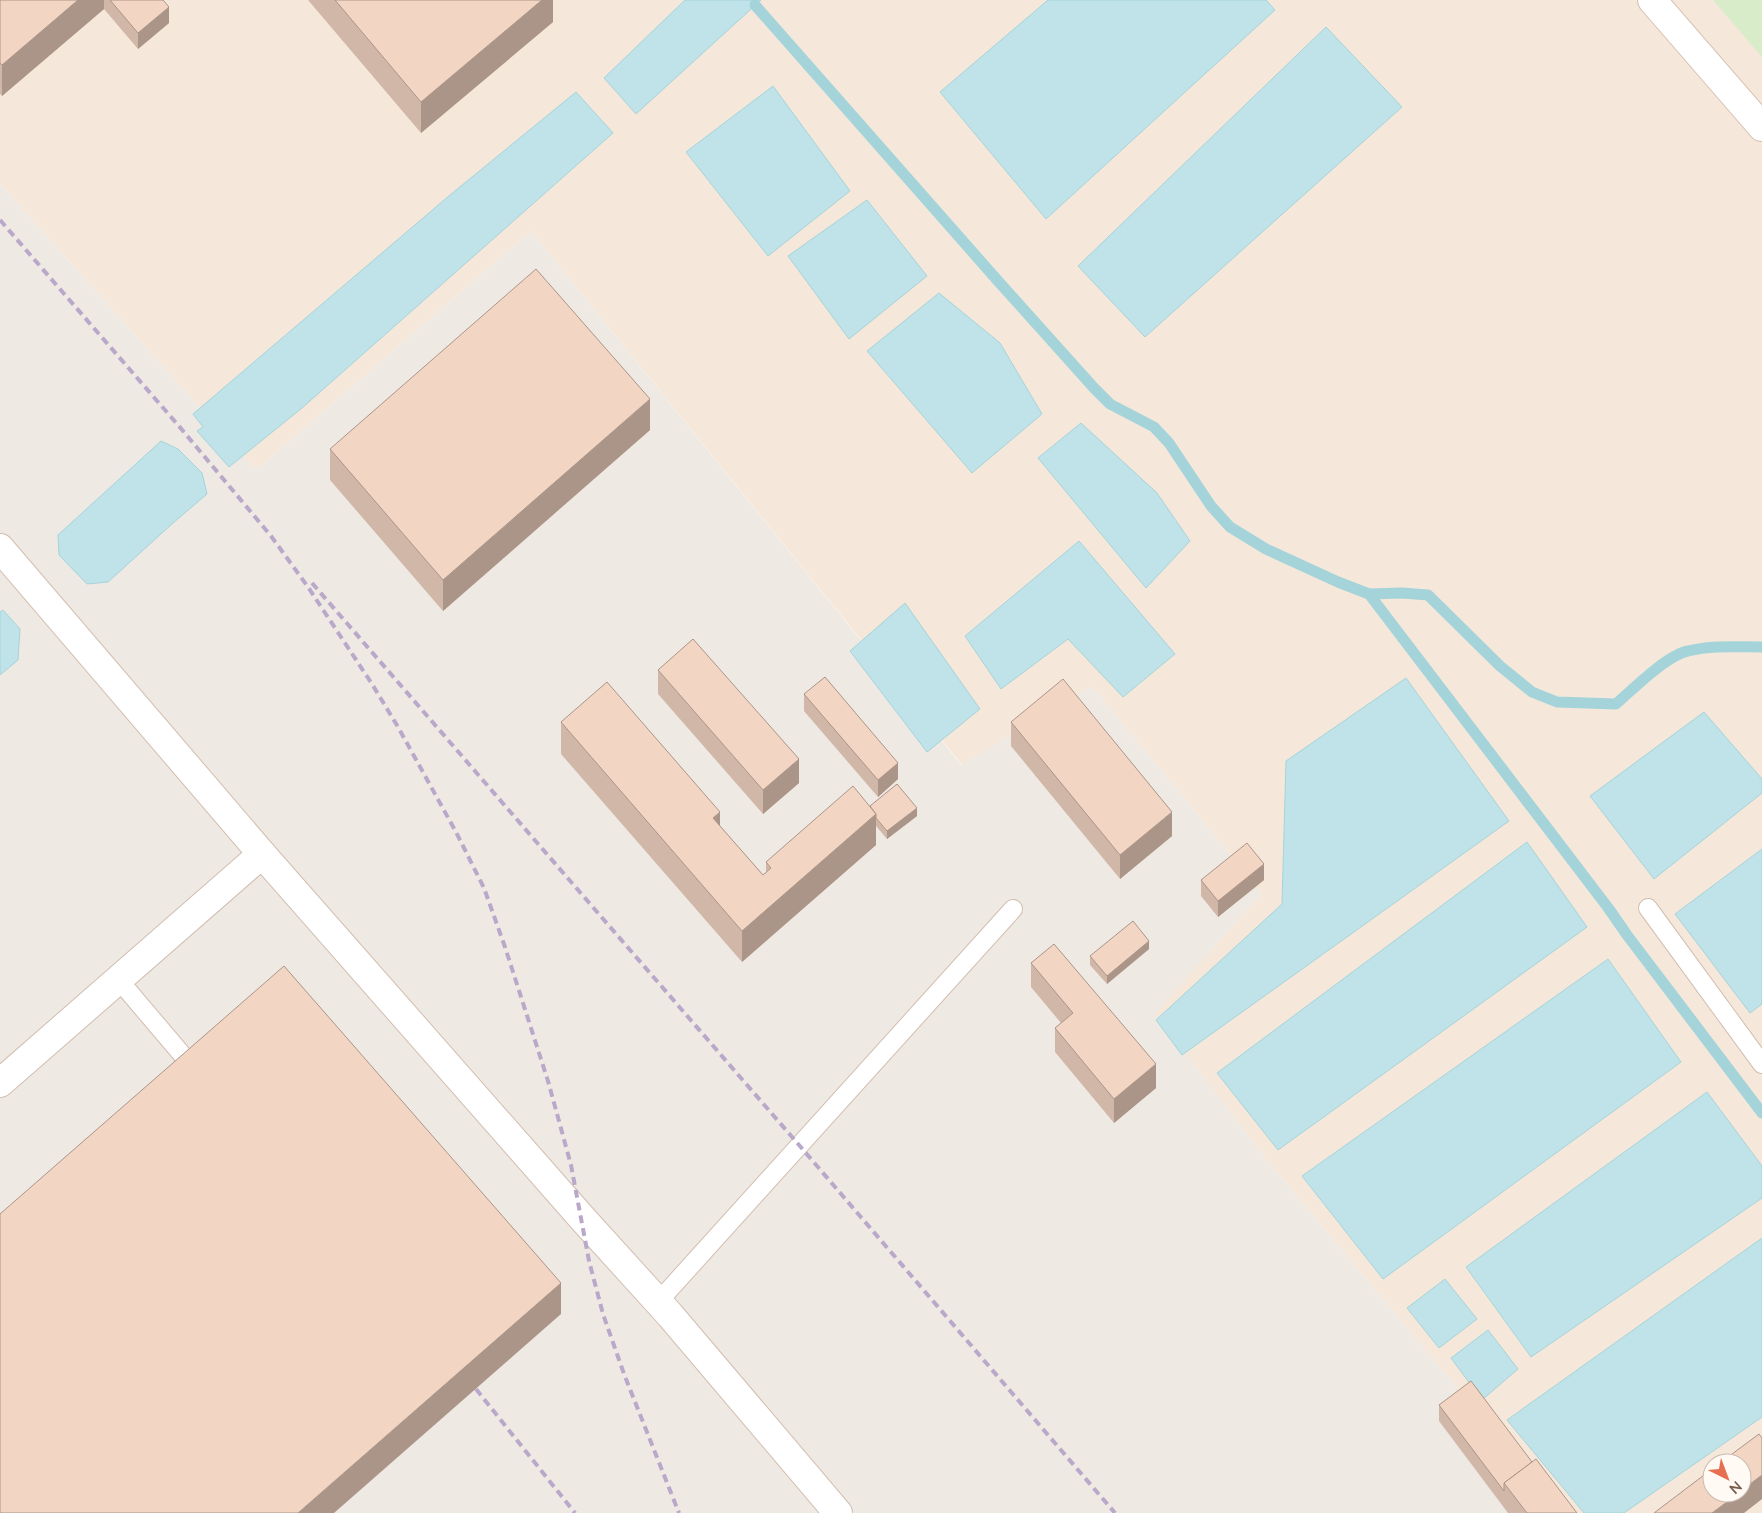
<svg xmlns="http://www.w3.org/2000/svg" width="1762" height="1513" font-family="Lato,sans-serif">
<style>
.residential{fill:#f5e8da;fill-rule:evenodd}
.industrial{fill:#efe9e4}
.green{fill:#d8ecc9}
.water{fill:#bfe3e8;stroke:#a5d3da}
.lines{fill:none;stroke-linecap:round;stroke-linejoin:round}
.stream{stroke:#a5d3da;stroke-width:11}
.service-casing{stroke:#d1beb0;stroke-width:20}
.minor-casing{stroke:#d1beb0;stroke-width:30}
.tertiary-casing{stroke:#d1beb0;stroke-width:30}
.secondary-casing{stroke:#d6c0b0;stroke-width:30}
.service{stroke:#fff;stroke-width:18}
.minor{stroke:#fff;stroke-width:28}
.tertiary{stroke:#fff;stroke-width:28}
.secondary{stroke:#fff;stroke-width:28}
.rail{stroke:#b9a8c9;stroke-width:4;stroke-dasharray:8 5;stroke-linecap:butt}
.wall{fill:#d1b7a8}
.shaded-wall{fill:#aa9588}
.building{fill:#f3d5c3;stroke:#aa9588}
</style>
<rect width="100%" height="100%" fill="#fdf6ec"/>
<path class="residential" d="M0,0H1762V1513H1562L1270,1164L1154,1013L1262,893L1092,686L962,765L531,231L256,470L0,184ZM1712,1463H1742V1493H1712Z"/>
<path class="industrial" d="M0,184L256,470L531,231L961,765L1092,686L1262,893L1155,1013L1270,1164L1562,1513H0Z"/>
<path class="green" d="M1713,0H1762V57Z"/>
<g class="water">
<path d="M685,0H761L636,114L604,78Z"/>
<path d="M1048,0H1266L1275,10L1046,219L940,92Z"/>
<path d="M1326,27L1402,107L1145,337L1078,266Z"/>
<path d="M773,86L850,191L768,256L686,152Z"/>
<path d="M576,92L613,133L302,408L229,467L197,431L203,427L193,414L450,195Z"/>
<path d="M867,200L927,276L849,339L788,256Z"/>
<path d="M939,293L1000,343L1042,414L972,473L867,351Z"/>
<path d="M1081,423L1157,493L1190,541L1146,588L1038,458Z"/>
<path d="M161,441L178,449L202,473L207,494L173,523L108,582L87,584L59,555L58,535Z"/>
<path d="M1079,541L1175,654L1123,697L1068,639L1001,689L965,636Z"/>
<path d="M905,603L980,709L927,752L850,651Z"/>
<path d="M3,610L20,629L18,660L0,675V612Z"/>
<path d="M1406,678L1509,821L1182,1055L1156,1020L1282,904L1286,761Z"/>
<path d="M1704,712L1762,779V793L1654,879L1590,796Z"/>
<path d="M1527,842L1587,927L1278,1150L1217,1073Z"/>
<path d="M1762,849V1004L1750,1013L1675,914Z"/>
<path d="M1608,959L1681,1062L1383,1279L1302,1176Z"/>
<path d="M1707,1092L1762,1166V1198L1531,1357L1466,1267Z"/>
<path d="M1762,1238V1417L1624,1513H1584L1507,1420Z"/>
<path d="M1445,1279L1477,1319L1439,1348L1407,1308Z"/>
<path d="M1488,1330L1518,1369L1482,1400L1451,1358Z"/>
</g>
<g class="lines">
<g class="stream">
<path d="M755,5L998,281L1094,388L1110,404L1154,427L1169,443L1211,506L1230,527L1266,549L1338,582L1369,594L1402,593L1428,595L1500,666L1532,692L1557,702L1616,704C1633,689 1667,655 1688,651C1712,645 1738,647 1762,647"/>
<path d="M1369,594L1609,909L1627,935L1762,1113"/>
</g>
<defs>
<g id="service">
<path d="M1648,908L1762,1064"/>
<path d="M118,979L185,1058"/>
<path d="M658,1302L1013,909"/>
</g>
<path id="minor" d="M0,1083L262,854"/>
<path id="tertiary" d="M0,548L262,854L582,1218L670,1315L838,1513"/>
<path id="secondary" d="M1652,0L1762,127"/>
</defs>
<use href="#service" class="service-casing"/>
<use href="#minor" class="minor-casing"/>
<use href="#tertiary" class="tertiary-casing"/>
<use href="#secondary" class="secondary-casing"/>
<use href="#service" class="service"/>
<use href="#minor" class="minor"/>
<use href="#tertiary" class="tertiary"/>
<use href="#secondary" class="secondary"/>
<g class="rail">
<path d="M0,220L178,425L271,536L308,587L372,684L398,727L456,832L484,888L505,947L548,1081L571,1165L589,1261L603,1314L624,1374L679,1513"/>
<path d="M312,583L799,1145L1115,1513"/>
<path d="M476,1389L575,1513"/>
</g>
</g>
<g class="wall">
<path d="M0,0H163L169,23L138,49L104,9L2,96L0,94Z"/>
<path d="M308,0H553V22L421,133Z"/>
<path d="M650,430L443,611L330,480V449Z"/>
<path d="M658,670L799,783L763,814L658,694Z"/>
<path d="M804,694L898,779L878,797L804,711Z"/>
<path d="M561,722L720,826L763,875L766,872V862L870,806L917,816L887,839L876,826V845L742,962L561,754Z"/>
<path d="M1011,722L1172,836L1120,879L1011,746Z"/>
<path d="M1201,880H1264L1218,917L1201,896Z"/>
<path d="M1149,949L1107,984L1090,965V956Z"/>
<path d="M1031,963L1156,1088L1114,1123L1055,1052V1028L1061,1023L1031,987Z"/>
<path d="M1439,1405L1532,1462L1577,1513H1508L1439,1421Z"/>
</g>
<g class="shaded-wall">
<path d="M78,0H104V9L2,96V65Z"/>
<path d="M542,0H553V22L421,133V102Z"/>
<path d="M169,7V23L138,49V33Z"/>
<path d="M650,399V430L443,611V580Z"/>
<path d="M799,759V783L763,814V790Z"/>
<path d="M898,763V779L878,797V780Z"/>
<path d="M917,808V816L887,839V831Z"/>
<path d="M720,812V843L713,818Z"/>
<path d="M1172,812V836L1120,879V855Z"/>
<path d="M876,814V845L742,962V931Z"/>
<path d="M1264,864V880L1218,917V901Z"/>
<path d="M1149,941V949L1107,984V976Z"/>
<path d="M1156,1064V1088L1114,1123V1099Z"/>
<path d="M561,1283V1314L334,1513H298Z"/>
<path d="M1762,1475V1499L1744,1513H1712L1739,1493H1742V1490Z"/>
</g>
<g class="building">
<path d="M0,0H78L2,65L0,63Z"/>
<path d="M110,0H163L169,7L138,33Z"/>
<path d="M335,0H542L421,102Z"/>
<path d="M536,269L650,399L443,580L330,449Z"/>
<path d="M693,639L799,759L763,790L658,670Z"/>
<path d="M825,677L898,763L878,780L804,694Z"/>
<path d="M1063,679L1172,812L1120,855L1011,722Z"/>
<path d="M607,682L720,812L713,818L763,875L771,868L766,862L853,786L876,814L742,931L561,722Z"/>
<path d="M897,784L917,808L887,831L876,818V814L870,806Z"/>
<path d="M1247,843L1264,864L1218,901L1201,880Z"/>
<path d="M1133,921L1149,941L1107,976L1090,956Z"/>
<path d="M1054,944L1156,1064L1114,1099L1055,1028L1073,1013L1031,963Z"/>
<path d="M284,966L561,1283L298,1513H0V1214Z"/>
<path d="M1471,1381L1532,1462L1504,1483V1491L1439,1405Z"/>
<path d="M1759,1434L1762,1438V1475L1742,1490V1463H1720Z"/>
<path d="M1536,1459L1577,1513H1527L1504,1483Z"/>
<path d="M1712,1469V1493H1739L1712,1513H1654Z"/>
</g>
<g transform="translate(1727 1478) rotate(138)"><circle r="24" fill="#fffaf3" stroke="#cabbb1"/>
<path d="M0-4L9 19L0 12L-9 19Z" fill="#e76f51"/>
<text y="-8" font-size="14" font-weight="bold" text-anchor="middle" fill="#7a5c4d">N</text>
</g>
</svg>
